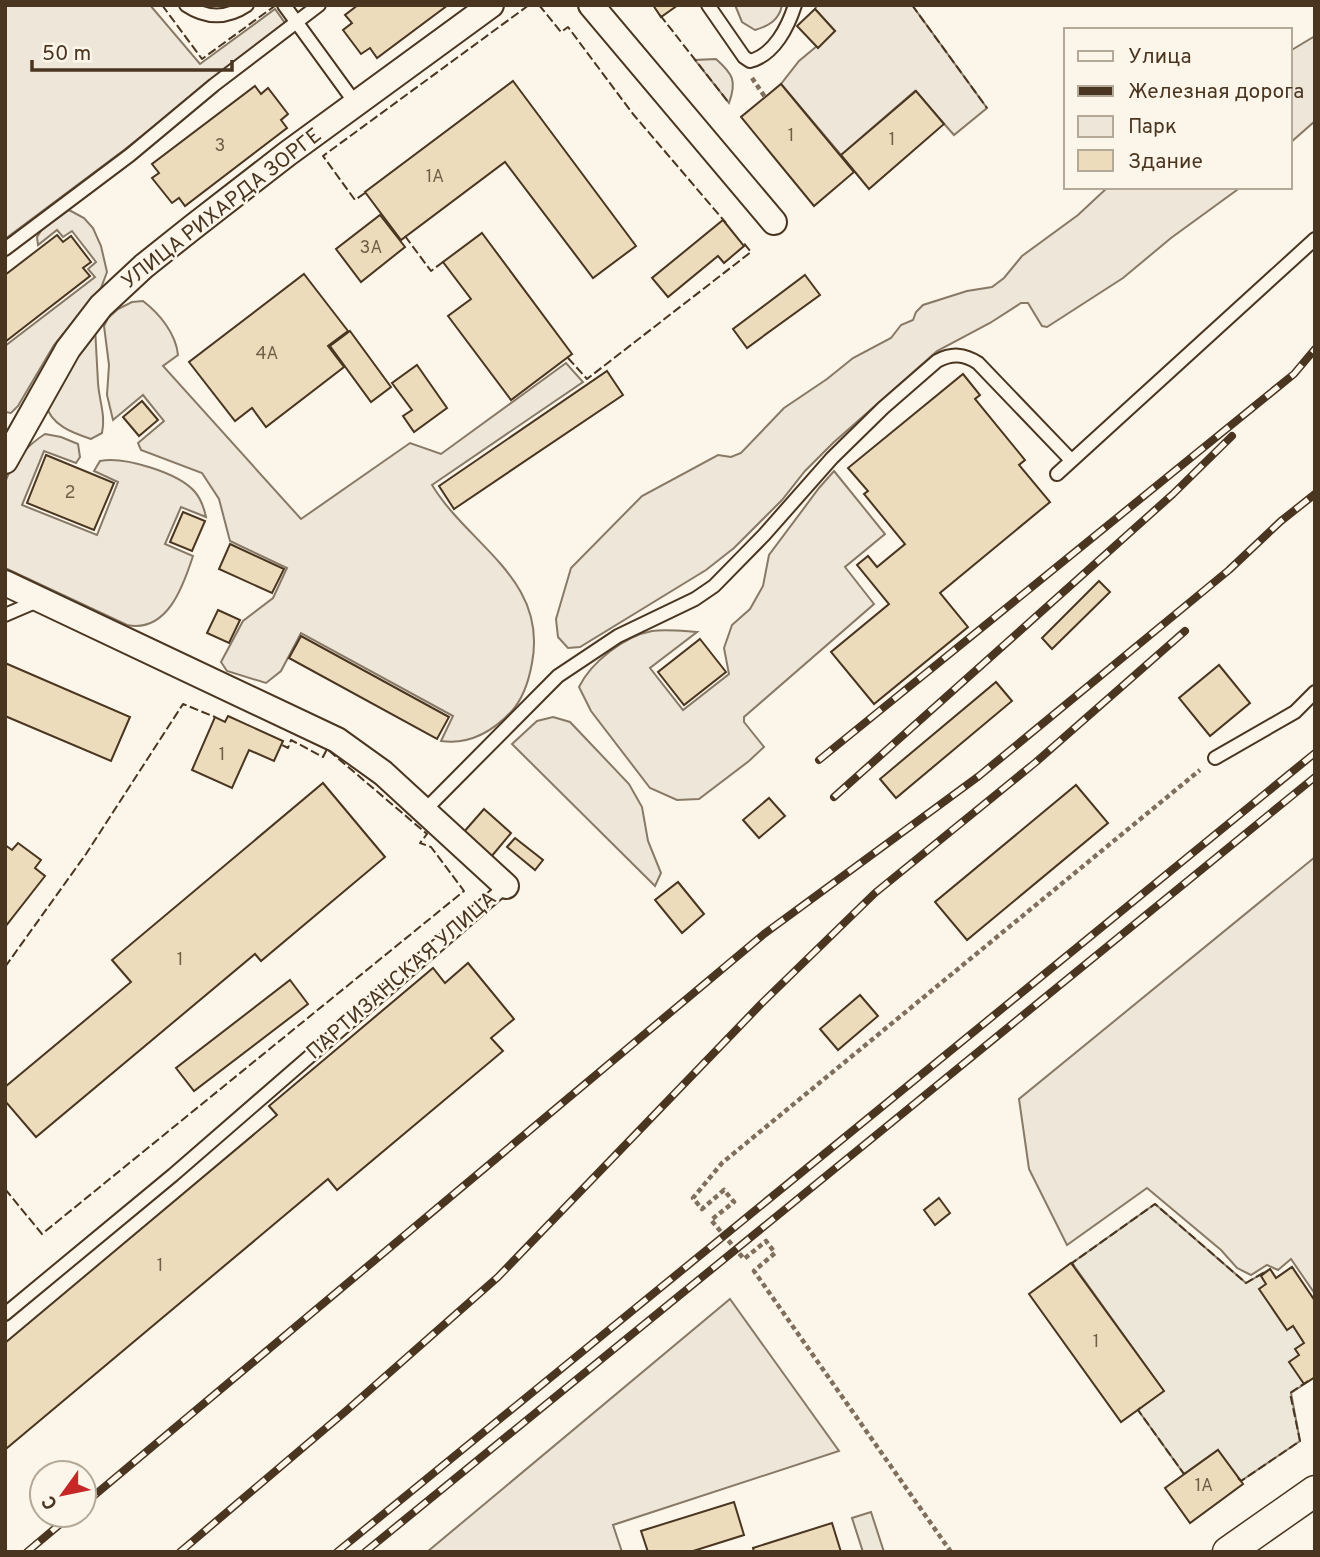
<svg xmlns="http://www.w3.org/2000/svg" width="1320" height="1557" font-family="Overpass,sans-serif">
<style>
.green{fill:#ede6d9;stroke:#887966;stroke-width:2}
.parking{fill:#ede7d9;stroke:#887966;stroke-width:2}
.building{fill:#ecdcbc;stroke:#4a3520;stroke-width:2}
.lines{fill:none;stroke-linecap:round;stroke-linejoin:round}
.service-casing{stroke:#4a3520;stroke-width:16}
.minor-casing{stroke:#4a3520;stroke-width:28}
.tertiary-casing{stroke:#4a3520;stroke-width:33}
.path{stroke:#7f6f5c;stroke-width:4.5;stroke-dasharray:5 3.5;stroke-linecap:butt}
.service{stroke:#fbf6e9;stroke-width:12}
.minor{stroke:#fbf6e9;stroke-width:24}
.tertiary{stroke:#fbf6e9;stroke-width:30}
.rail-casing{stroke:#4a3520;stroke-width:8}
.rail{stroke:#fbf6e9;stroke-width:5;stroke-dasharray:16;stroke-linecap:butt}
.fence{stroke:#4a3520;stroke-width:2;stroke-dasharray:9 3.5;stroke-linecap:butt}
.labels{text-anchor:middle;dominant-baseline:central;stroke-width:5;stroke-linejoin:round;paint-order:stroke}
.number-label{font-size:18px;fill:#725f47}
.street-label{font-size:21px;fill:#4a3520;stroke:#fbf6e9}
</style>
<rect width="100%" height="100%" fill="#fbf6e9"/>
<g class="green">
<path d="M5,5H150L200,64L275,9L285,23L124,150L5,239Z"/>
<path d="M735,5H782C779,21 768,26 755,30L742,22Z"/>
<path d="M817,5H912L987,108L954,135L915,91L841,155L781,84L799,61L835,31L815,9Z"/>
<path d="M1315,36V121L1290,143V51Z"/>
<path d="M716,59C733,74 737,81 729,103L695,60Z"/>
<path d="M1108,187H1241L1171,238L1123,278L1047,327L1042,326L1028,303H1021L990,323L937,351L833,443L805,471L782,500L734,548L706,570L580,647L568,648L558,637L556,619L571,568L642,496L718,455L731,457L741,453L784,408L827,379L853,358L891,338L901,325L913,320L916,312L923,305L967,291L992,287L1004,278L1022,256L1078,215Z"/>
<path d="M69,210L84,218L93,228L101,246L107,272L101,288L54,345L18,406L11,413L5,412V346L95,277L88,269L96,262L72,231L63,237L57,230L38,245L37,237L43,228Z"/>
<path d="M143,301C160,314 176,334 178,355L163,366L301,519L410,443L441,454L566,363L583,382L432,485C469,546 548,579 532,663C529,680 523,699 511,712C492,732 469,745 441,741L453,716L301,633L281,671L266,683L227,671L221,662L243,621L273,598L287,568L230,541L219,499L202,473L141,450L138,443L164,421L143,395L113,420L107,395L109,365L104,326L108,318L118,309L132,302Z"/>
<path d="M95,327C96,346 97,364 98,383C99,400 106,416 102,433L91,439C73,433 50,425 46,404Z"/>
<path d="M45,434L61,437L78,444L80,457L76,463L44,451L22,505L97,535L118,482L94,471L100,461C124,456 179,473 195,492C201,499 204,508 206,517L181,507L165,544L193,556C183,587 167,633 127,625L5,568C5,551 1,492 6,480C13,461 29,444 45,434Z"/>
<path d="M834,471L885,534L845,567L874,604L744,717V722L764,747L749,761L699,799L677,800L650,788L591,711L579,687C591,662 625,636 652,631C666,629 682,631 697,632L650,668L683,710L729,674L724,648L732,625L750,609L763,586L769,555L819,488Z"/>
<path d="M553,717L570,722L629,784L642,807L648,841L661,873L655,886L512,744L537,721Z"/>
<path d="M1315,857V1294L1291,1259L1278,1270L1267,1265L1251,1275L1237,1268L1221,1250L1147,1188L1067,1245L1029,1169L1019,1099Z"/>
<path d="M730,1299L839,1451L613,1525L622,1552H427Z"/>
</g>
<g class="parking">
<path d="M1155,1204L1246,1283L1270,1269L1276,1278L1292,1267L1315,1301V1377L1291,1393L1300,1441L1241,1481L1218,1450L1184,1474L1138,1410L1163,1390L1072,1263Z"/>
<path d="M871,1512L884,1552H863L852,1518Z"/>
</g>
<g class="building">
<path d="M358,5H448L377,58L370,48L361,54L343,30L352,23L345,15Z"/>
<path d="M653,5H678L661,17Z"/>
<path d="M815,9L835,31L818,48L797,26Z"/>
<path d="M513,81L636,246L593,278L505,162L401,240L365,192Z"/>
<path d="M781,84L854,172L814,206L741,117Z"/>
<path d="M255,86L261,94L268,88L288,114L281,120L287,128L185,206L179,198L172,203L152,178L159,173L152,164Z"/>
<path d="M916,91L944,124L869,189L841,155Z"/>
<path d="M380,215L405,247L361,282L336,249Z"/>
<path d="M723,220L744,246L724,263L718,256L668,297L652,278Z"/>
<path d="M482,233L572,354L511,400L448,316L471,299L443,262Z"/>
<path d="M57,235L63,242L71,236L91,262L83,268L90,276L5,342V275Z"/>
<path d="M304,274L348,331L328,346L344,367L266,427L252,408L235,421L189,362Z"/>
<path d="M805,275L820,295L747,348L733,329Z"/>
<path d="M350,331L391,387L371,402L330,346Z"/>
<path d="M417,365L447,408L414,432L403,416L412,410L392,383Z"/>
<path d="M607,371L623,395L454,509L439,486Z"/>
<path d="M963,374L980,395L975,399L1025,460L1019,465L1050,502L940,593L968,627L874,704L831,652L889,604L857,565L868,556L877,567L905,544L864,494L868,491L848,468Z"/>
<path d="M142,401L158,420L139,436L123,417Z"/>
<path d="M46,455L114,483L94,530L27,503Z"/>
<path d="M183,512L205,521L192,551L170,542Z"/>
<path d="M230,544L284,569L272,593L219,569Z"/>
<path d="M1099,581L1110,592L1052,649L1042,638Z"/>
<path d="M218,610L240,620L229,643L207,633Z"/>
<path d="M301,636L449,717L437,739L289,658Z"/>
<path d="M700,639L726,672L684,705L658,672Z"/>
<path d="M5,663L130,717L111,761L5,716Z"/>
<path d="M1219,665L1250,703L1210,736L1179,698Z"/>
<path d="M996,682L1012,701L896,798L880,779Z"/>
<path d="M228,716L283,741L274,761L249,750L232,788L192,770L215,717L225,722Z"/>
<path d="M323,783L385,857L261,961L255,954L36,1137L5,1101V1087L131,982L112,960Z"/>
<path d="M1076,785L1108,823L967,940L935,902Z"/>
<path d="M769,798L785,816L759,838L743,820Z"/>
<path d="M484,809L511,833L491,857L463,833Z"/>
<path d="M515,838L543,860L535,870L507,847Z"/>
<path d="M18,843L41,860L35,868L45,876L5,927V845L12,850Z"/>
<path d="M678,882L704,914L682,933L655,900Z"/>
<path d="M468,963L514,1019L491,1038L503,1051L337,1190L328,1179L7,1448L5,1445V1343L277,1115L269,1106L433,968L445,983Z"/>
<path d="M290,980L308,1004L194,1091L176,1068Z"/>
<path d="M860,995L878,1016L838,1050L820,1029Z"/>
<path d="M939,1198L950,1213L935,1225L924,1210Z"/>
<path d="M1071,1263L1164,1391L1121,1422L1029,1294Z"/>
<path d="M1292,1267L1315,1301V1377L1304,1384L1289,1362L1299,1355L1295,1349L1304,1343L1293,1326L1287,1330L1259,1289L1266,1284L1261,1276L1270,1269L1276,1278Z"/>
<path d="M1218,1450L1243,1484L1190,1523L1165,1488Z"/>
<path d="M734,1502L744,1535L690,1552H648L641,1531Z"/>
<path d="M832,1523L841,1552H754L753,1548Z"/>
</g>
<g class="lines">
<defs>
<g id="service">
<path d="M186,5C207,19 226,19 247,5"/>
<path d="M284,5L356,104"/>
<path d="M708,5L744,57L750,61C774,55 788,27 795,5"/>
<path d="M5,249L130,155L214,85L319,5"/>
<path d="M1057,474L1315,239"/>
<path d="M5,615L40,600"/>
<path d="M1215,758L1295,712L1315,692"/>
<path d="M425,810L558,676L618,636L695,599L714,586L764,535L832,458L883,408L937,361C952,353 964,354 978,363L1071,460"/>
<path d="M5,1314L173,1175L506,886"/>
</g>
<g id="minor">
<path d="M591,5L774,222"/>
<path d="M5,461L68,349L101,306L144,266L193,227L287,154L491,5"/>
<path d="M5,583L337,740L383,773L506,886"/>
</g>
<path id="tertiary" d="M1228,1552L1315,1491"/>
</defs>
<use href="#service" class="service-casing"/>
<use href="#minor" class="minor-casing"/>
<use href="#tertiary" class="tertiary-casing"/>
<g class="path">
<path d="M752,78L765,97"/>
<path d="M951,1552L754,1271L775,1253L766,1241L744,1259L711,1220L734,1202L724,1190L702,1209L693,1198L722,1163L1200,770"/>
</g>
<use href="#service" class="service"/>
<use href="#minor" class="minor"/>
<use href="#tertiary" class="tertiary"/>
<defs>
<g id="rail">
<path d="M819,760L1294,374L1315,349"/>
<path d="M834,797L1173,494L1232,436"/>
<path d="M84,1504L764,934L979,776L1229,570L1281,521L1315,494"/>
<path d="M27,1552L71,1515"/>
<path d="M180,1552L346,1411L498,1277L761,1004L875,893L1036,762L1185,631"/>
<path d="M337,1552L1315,753"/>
<path d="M365,1552L1315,777"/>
</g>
</defs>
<use href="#rail" class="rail-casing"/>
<use href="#rail" class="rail"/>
<g class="fence">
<path d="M162,5L202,59L276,5"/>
<path d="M539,5L561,32L568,27L633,114L726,223"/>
<path d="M912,5L987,108"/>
<path d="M660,15L729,103"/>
<path d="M365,193L355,200L323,156L529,5"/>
<path d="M405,236L431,271L443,262"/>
<path d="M568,358L587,379L751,252L742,241"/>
<path d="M5,967L86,854L183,704L215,717"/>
<path d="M5,1189L42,1234L464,891L431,847L420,843L427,834L327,749L323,757L291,740L288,748L282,745L283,741"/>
<path d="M1074,1266L1072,1263L1155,1204L1246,1283L1265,1272"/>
<path d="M1140,1408L1138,1410L1184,1474L1187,1472"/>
<path d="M1238,1478L1241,1481L1300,1441L1290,1393L1308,1381"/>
</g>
</g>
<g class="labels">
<g class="number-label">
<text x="791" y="136">1</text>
<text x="892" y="140">1</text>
<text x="220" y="146">3</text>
<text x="435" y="177">1А</text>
<text x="371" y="248">3А</text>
<text x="267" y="354">4А</text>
<text x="70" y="493">2</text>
<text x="222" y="755">1</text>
<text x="180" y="960">1</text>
<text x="160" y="1266">1</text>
<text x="1096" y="1342">1</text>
<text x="1204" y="1486">1А</text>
</g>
<g class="street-label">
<text transform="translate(222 209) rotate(-38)">УЛИЦА РИХАРДА ЗОРГЕ</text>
<text transform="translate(402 976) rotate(-41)">ПАРТИЗАНСКАЯ УЛИЦА</text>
</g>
</g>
<rect width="1320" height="1557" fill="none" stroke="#4a3520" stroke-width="14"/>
<rect x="1064" y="28" width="228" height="161" fill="#fbf6e9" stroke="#b4a999" stroke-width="2"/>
<rect x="1078" y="51" width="35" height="10" fill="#fbf6e9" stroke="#b4a999" stroke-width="2"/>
<text x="1128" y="63" font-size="21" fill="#4a3520">Улица</text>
<rect x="1078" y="86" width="35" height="10" fill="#4a3520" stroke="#b4a999" stroke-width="2"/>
<text x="1128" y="98" font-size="21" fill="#4a3520">Железная дорога</text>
<rect x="1078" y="116" width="35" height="21" fill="#ede6d9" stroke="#b4a999" stroke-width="2"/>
<text x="1128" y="133" font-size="21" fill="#4a3520">Парк</text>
<rect x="1078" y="150" width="35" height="21" fill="#ecdcbc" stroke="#b4a999" stroke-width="2"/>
<text x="1128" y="168" font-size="21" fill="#4a3520">Здание</text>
<g transform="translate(63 1494) rotate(237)"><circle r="33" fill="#fbf6e9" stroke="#b4a999" stroke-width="2"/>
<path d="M0-5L12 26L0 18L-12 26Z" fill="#c62828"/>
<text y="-10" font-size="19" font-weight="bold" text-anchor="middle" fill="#4a3520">С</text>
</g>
<path d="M32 60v10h200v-10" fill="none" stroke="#4a3520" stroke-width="3.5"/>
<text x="42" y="60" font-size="21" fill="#4a3520" stroke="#fbf6e9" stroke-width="5" paint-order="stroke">50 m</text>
</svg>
